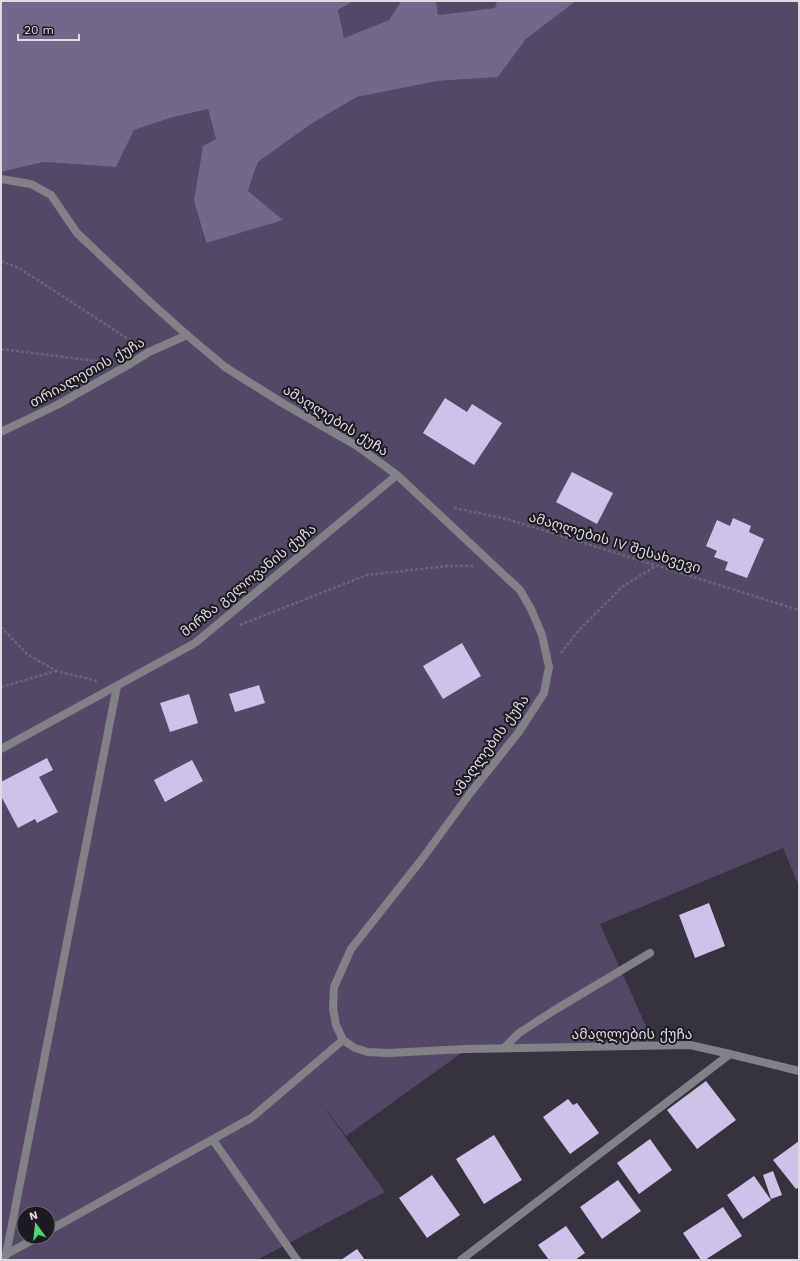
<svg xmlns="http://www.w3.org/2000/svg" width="800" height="1261" font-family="'Work Sans','Noto Sans Georgian',sans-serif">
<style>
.green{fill:#534967;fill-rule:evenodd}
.forest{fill:#73678a}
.building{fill:#cfc2e9}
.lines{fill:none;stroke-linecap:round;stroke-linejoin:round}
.path{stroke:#6a6772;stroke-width:2.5;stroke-dasharray:3 2;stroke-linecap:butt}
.service{stroke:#838188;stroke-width:8}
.minor{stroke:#838188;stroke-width:8}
.tertiary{stroke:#838188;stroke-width:8}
.labels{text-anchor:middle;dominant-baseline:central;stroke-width:4;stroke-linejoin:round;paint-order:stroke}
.street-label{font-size:14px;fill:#dedce3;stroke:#1d1b21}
</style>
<rect width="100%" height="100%" fill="#36333f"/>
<g class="green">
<path d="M354,1H401L389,20L344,38L338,10Z"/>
<path d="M436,1H497L496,8L438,15Z"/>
<path d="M576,1H799V886L783,848L600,924L655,1046L467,1049L346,1136L317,1098L385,1192L257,1260H1V172L44,162L116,167L134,130L170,118L208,109L216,139L194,201L205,242L282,220L248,192L258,162L311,124L357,97L438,81L498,77L526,39ZM295,1080L251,1118L217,1137ZM24,1213H48V1237H24Z"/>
</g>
<path class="forest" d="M1,1H354L338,10L344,38L389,20L401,1H436L438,15L495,8L497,1H576L526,39L498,77L438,81L357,97L311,124L258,162L248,191L283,220L206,243L194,201L203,146L216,139L208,109L170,118L134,130L116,167L44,162L1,172Z"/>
<g class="building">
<path d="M445,398L467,412L472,404L502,423L474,465L423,433Z"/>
<path d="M572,472L613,493L597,524L556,502Z"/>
<path d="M733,518L751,526L749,532L764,539L747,578L725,570L728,562L714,557L717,551L706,546L717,520L730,526Z"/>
<path d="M462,643L481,676L443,699L423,666Z"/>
<path d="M259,685L265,703L235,712L229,694Z"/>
<path d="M189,694L198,723L170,732L160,703Z"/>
<path d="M47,758L53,770L39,777L58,812L37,823L35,819L18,828L1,796V782Z"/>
<path d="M192,760L203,781L165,802L154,780Z"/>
<path d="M709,903L725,946L695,958L679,915Z"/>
<path d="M706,1081L736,1120L697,1149L667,1110Z"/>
<path d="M568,1099L573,1105L577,1103L599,1133L570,1154L543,1117Z"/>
<path d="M494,1135L522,1180L484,1204L456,1159Z"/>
<path d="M650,1139L672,1170L639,1194L617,1163Z"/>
<path d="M799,1141V1187L796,1189L773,1160Z"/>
<path d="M773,1171L782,1195L771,1199L763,1175Z"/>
<path d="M432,1175L460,1215L427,1238L399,1198Z"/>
<path d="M754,1176L771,1200L743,1219L727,1195Z"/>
<path d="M618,1180L641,1211L602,1239L580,1207Z"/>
<path d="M723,1207L742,1236L705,1260H701L683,1233Z"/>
<path d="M566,1226L585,1253L575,1260H549L538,1245Z"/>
<path d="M357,1249L365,1260H341Z"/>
</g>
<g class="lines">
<g class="path">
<path d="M1,261L19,268L136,344"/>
<path d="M1,349L104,362"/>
<path d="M454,508L507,519L799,610"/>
<path d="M240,625L367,575L447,566H473"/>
<path d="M1,627L28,655L57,671L97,681"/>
<path d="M561,653L579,630L622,587L656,566"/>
<path d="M1,687L56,671"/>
</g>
<path class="service" d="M504,1048L519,1033L553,1011L650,953"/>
<g class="minor">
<path d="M1,179L31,184L51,195L77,233L150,302L187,335L225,367L284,404L357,446L397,475L520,590L531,609L542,635L549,667L544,693L518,733L471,792L422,859L351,949L334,987L333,1008L336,1025L343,1040L355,1048L368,1052L388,1053L467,1049"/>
<path d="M1,432L57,405L128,365L149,352L187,335"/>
<path d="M1,749L195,643L397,475"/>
<path d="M213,1140L297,1260"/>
<path d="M48,1231L251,1118L343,1040"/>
<path d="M6,1255L117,686"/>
<path d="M3,1256L38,1237"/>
<path d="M461,1260L730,1054"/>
</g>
<path class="tertiary" d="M467,1049L690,1045L730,1054L799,1071"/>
</g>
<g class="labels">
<g class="street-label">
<text transform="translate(87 372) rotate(-29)">თრიალეთის ქუჩა</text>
<text transform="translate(336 420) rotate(32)">ამაღლების ქუჩა</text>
<text transform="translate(615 542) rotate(17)">ამაღლების IV შესახვევი</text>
<text transform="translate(248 580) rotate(-39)">მირზა გელოვანის ქუჩა</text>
<text transform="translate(490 745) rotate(-54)">ამაღლების ქუჩა</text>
<text x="632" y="1034">ამაღლების ქუჩა</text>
</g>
</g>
<rect width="800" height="1261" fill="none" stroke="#dedce3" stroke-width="4"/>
<g transform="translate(36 1225) rotate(345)"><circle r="19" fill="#1d1b21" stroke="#6a686f"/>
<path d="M0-3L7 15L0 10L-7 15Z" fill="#4ed676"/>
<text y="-6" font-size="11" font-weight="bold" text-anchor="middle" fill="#dedce3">N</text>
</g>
<path d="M18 34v6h61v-6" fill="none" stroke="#dedce3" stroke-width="2"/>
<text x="24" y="34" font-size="12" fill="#dedce3" stroke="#1d1b21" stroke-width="3" paint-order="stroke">20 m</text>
</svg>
